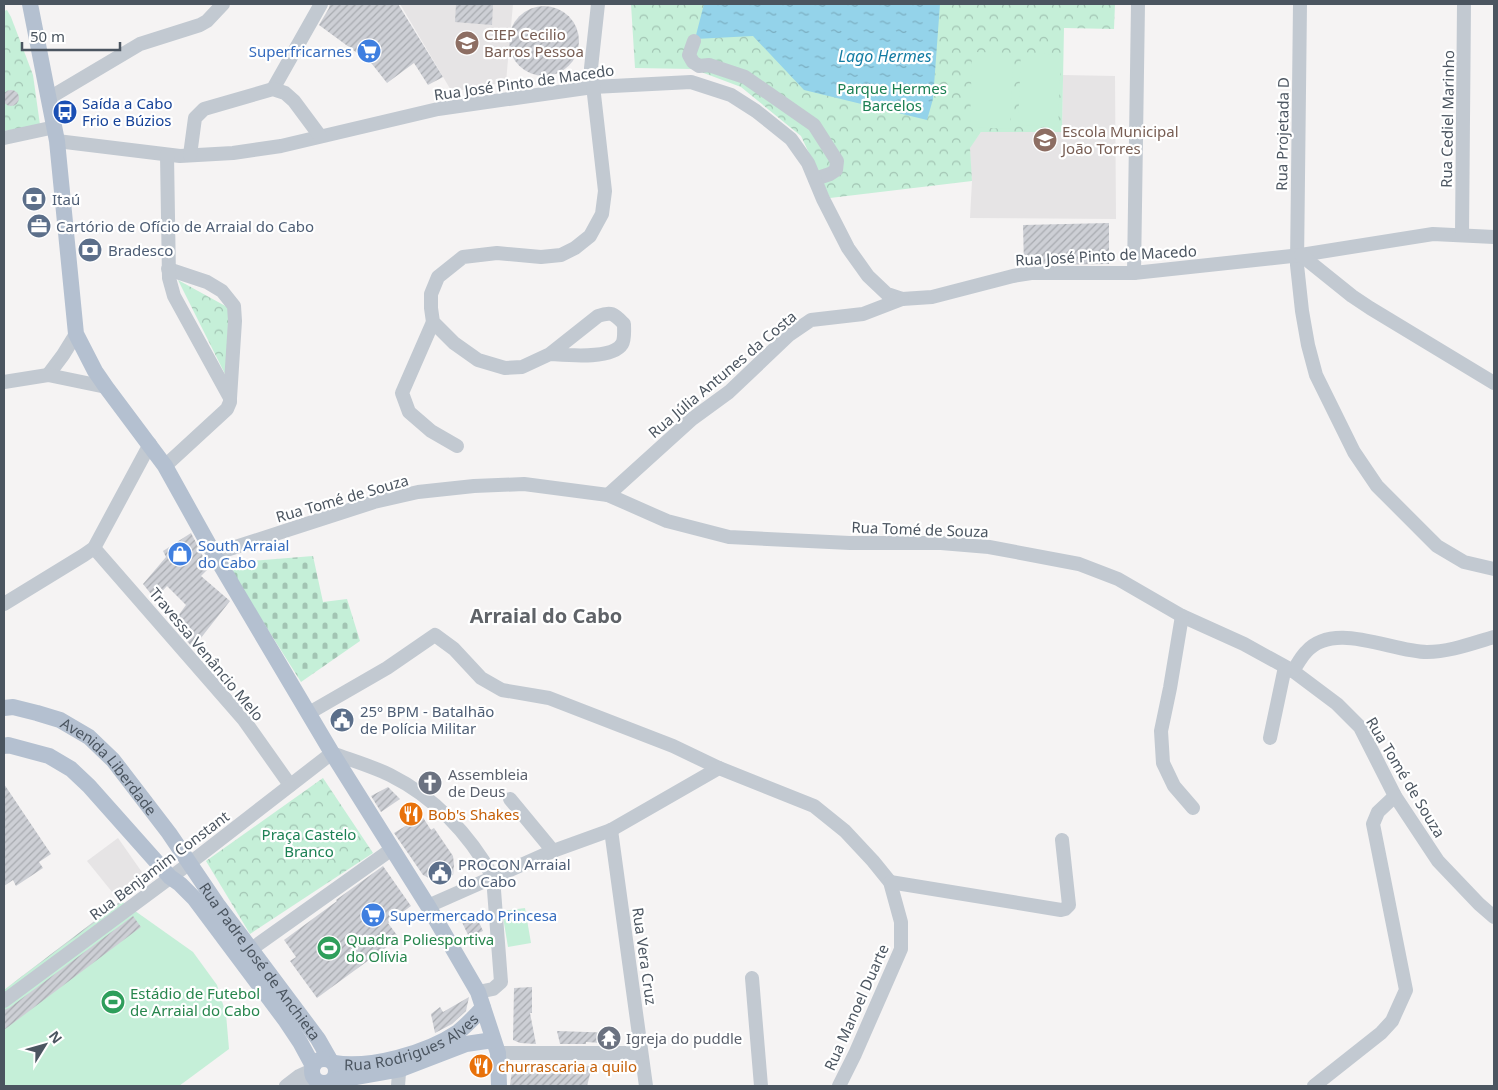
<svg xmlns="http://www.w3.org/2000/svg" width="1498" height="1090" font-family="'Noto Sans',sans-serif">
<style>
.education{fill:#e6e4e5}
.cemetery{fill:url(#cemetery-stones)}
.park{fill:url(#park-crowns)}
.pitch{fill:#c5efd8}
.water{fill:url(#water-ripples)}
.building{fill:url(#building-hatch)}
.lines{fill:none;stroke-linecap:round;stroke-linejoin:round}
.minor{stroke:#c2c9d1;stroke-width:14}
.major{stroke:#b4c0d0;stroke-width:16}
.labels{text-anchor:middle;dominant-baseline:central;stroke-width:4.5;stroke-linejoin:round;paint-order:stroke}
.education-label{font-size:15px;fill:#785e54;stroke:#fff;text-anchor:start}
.shop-label{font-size:15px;fill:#366cbe;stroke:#fff;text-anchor:start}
.street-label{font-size:15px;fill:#4b5560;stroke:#fff}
.park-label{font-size:15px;fill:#1c8154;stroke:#fff}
.transit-label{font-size:15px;fill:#164399;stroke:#fff;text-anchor:start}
.service-label{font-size:15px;fill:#4e5e75;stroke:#fff;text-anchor:start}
.worship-label{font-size:15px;fill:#5b616d;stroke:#fff;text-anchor:start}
.food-label{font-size:15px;fill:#c56008;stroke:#fff;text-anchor:start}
.leisure-label{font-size:15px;fill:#27864d;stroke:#fff;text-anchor:start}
.water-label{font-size:16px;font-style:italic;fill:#137ca3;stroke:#fff}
.district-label{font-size:20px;font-weight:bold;fill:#5f6368;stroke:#fff}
</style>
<defs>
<pattern id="cemetery-stones" width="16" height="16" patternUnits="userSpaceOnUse" patternTransform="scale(1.25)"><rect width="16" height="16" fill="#c5efd8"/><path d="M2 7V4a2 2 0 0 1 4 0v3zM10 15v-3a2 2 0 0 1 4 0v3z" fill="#a2c4b3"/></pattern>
<pattern id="park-crowns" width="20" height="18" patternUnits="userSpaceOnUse" patternTransform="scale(1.25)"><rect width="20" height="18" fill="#c5efd8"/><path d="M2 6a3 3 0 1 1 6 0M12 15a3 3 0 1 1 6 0" fill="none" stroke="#a2c4b3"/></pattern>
<pattern id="water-ripples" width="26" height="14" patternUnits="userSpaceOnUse" patternTransform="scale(1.25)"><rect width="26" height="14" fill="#94d3ea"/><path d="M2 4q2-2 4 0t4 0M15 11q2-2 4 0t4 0" fill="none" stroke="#7baec1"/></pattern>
<pattern id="building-hatch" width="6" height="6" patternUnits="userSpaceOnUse" patternTransform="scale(1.25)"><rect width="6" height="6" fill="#cdcfd5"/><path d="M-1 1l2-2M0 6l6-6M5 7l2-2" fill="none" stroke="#a8abb0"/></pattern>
</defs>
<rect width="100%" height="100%" fill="#f5f3f3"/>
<g class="education">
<path d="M400,4H513L506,82L452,92Z"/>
<path d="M1063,75L1115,76L1116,219L970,218L972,181L969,148L981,132H1062Z"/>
<path d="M118,838L146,878L117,898L87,861Z"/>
</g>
<path class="cemetery" d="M313,556L323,602L347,599L360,641L301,682L226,563Z"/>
<g class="park">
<path d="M631,4H1115L1114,29L1064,28L1062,132H981L970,148L972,181L830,198L801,136L741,87L693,69L635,68Z"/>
<path d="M7,10L11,17L33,75L40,125L4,131V11Z"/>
<path d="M178,280L229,308L226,376Z"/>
<path d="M323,778L373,853L250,934L206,861Z"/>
</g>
<g class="pitch">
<path d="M972,52L1013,53L1010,129L970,127Z"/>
<path d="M1021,52L1061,55L1058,127L1018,125Z"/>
<path d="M121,901L193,952L217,985L226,1014L229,1049L179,1086H4V990Z"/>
<path d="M525,908L531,943L508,947L502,911Z"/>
</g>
<path class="water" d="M704,4H940L933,99L927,120L804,90L753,36L695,39Z"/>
<g class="building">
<path d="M330,4H398L443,77L428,85L414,63L387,83L372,64L319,25L329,8Z"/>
<path d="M456,4H493L492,25L455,22Z"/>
<circle cx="544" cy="41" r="35"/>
<circle cx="11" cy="98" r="8"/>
<path d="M1109,223V264L1024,265L1023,225Z"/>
<path d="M191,533L209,568L201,576L230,601L193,648L172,624L186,605L167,586L155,599L143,584L166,557L163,551Z"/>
<path d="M4,784L51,854L39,862L43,868L16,886L13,880L4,886Z"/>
<path d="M388,787L400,799L381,812L371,796Z"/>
<path d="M422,816L431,830L434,828L453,856L454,865L453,875L444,880L435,881L423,875L394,833Z"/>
<path d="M383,866L411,906L388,923L399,938L317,998L290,961L296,957L284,940L337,901L336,900Z"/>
<path d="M121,901L122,902L4,990Z"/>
<path d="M474,911L483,931L469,937L460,918Z"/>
<path d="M133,916L141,927L4,1030V1010L9,1008Z"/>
<path d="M532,987V1013H530L536,1044L520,1043L513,1040L514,988Z"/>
<path d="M469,997L466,1011L452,1024L435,1033L431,1014L440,1007L443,1012Z"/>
<path d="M557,1031L617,1033V1044L586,1042V1044H560Z"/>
<path d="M513,1064L592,1066L587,1086L510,1085Z"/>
</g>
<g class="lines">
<g class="minor">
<path d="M1300,4L1297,265L1302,311L1308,345L1316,375L1354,452L1377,486L1437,546L1464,562L1494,569"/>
<path d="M694,41L689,55L693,62L699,66L709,65L745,77L814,125L837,161L836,170L830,174L815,179"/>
<path d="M273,89L321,4"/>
<path d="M49,98L140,44L200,25L207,21L223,4"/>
<path d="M4,138L55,127"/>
<path d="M57,141L180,156L233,153L281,146L438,109L593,87L691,82L731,95L756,111L791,139L808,163L823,199L848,248L868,276L887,294L902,299L932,297L1013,276L1031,273H1134L1301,255L1433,234L1494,237"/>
<path d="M190,155L195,118L204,109L273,89L285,93L294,101L320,136"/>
<path d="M1462,234L1464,4"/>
<path d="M1301,255L1352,296L1370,308L1494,383"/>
<path d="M168,269L207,282L222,291L234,306L235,321L230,398"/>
<path d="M1134,273L1138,4"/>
<path d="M433,322L402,393L409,412L431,431L457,446"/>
<path d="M550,354C566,355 612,360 622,344C625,339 624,330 624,324C614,314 612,311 598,316L550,354L522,367L505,368L478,360L454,343L433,322L431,308V294L438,277L463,257L497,253L541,257L561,255L575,248L590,236L602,214L605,191L591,68L598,4"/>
<path d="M48,375L63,355L76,334"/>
<path d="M4,382L48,375L106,387"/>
<path d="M165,466L227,409L230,402V398L174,296L169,278L167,155"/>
<path d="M608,495L692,419L729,392L789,335L811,320L863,314L902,299"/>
<path d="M94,548L244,720L290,785"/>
<path d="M214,554L374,502L418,492L474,486L524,484L608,495L667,521L729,537L850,543H941L989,547L1079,564L1118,579L1182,616L1244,644L1293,671L1337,704L1360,727L1395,796L1438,861L1479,904L1494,917"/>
<path d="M4,604L84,555L94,548L150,444"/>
<path d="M1182,616L1170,688L1161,731L1163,763L1174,786L1193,808"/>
<path d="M1293,671C1297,665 1301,657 1306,652C1334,620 1392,652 1427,652C1450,652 1473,643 1494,637"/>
<path d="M309,713L387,668L435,635L454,649L481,678L502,690L549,698L673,746L719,768L814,806L845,831L873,861L890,882L901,922V949L855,1054L839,1086"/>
<path d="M1270,738L1285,667"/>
<path d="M510,799L553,851"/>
<path d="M611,830L646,1086"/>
<path d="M890,882L1061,910L1065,909L1069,905L1062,840"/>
<path d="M428,906L553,851L611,830L719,768"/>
<path d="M243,955L392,849"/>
<path d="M752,978L761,1086"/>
<path d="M4,1001L190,863L332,753C351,760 372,766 390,775C434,797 469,834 493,877L501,982L493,989L478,992"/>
<path d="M498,1053H641"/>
<path d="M286,1086L299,1076L312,1070"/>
<path d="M304,1086L319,1083"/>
<path d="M398,1086L400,1060"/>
<path d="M1314,1086L1381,1033L1392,1021L1406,990L1373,824L1378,812L1395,796"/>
</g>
<g class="major">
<path d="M30,4L57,141L76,334L95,371L106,387L165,466L214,554L332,753L428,906L478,992L498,1053L499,1086"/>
<path id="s1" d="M4,708L13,707L37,713L60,720L89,737L113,760L169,833L217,904L318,1039L330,1060"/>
<path d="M4,746L8,745L49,756L71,769L89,786L170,877L180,884L194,898L286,1021L300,1042L313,1066"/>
<circle cx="324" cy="1071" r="12"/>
<path id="s2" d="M334,1063C370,1069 427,1053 458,1032C467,1025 475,1016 483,1008"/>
<path d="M333,1081L401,1069L466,1044L493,1040"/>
</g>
</g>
<defs>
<symbol id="school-disc" viewBox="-11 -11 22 22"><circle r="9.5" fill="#8d6e63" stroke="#fff"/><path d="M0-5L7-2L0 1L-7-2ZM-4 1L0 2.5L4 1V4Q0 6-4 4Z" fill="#fff"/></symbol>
<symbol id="supermarket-disc" viewBox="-11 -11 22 22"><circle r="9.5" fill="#3f7fe0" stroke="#fff"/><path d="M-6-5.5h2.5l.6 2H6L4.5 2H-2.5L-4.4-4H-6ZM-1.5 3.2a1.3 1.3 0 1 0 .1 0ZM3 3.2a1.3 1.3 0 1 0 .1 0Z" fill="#fff"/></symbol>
<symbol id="bus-disc" viewBox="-11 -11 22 22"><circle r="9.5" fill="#1a4fb4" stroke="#fff"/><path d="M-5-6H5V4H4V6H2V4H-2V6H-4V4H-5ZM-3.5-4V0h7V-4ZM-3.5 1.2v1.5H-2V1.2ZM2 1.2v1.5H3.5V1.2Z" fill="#fff"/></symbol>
<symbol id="bank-disc" viewBox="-11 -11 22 22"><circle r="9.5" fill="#5c6f8a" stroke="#fff"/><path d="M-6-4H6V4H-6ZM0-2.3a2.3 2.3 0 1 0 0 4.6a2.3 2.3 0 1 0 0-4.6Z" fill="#fff"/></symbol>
<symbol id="office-disc" viewBox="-11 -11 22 22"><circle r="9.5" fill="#5c6f8a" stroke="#fff"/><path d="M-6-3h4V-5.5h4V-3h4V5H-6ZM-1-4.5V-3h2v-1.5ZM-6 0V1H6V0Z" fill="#fff"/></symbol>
<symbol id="shop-disc" viewBox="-11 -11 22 22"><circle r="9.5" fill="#3f7fe0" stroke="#fff"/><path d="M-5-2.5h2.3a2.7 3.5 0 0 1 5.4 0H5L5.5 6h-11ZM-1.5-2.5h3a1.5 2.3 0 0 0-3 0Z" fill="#fff"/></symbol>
<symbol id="civic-disc" viewBox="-11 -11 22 22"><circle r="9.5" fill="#5c6f8a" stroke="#fff"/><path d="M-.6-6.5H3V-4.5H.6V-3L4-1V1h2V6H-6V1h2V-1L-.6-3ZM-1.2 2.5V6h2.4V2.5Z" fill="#fff"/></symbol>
<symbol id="church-disc" viewBox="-11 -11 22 22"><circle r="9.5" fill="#6b7280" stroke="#fff"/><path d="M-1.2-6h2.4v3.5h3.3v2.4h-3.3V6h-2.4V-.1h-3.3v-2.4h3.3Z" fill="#fff"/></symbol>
<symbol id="restaurant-disc" viewBox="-11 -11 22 22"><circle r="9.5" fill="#e8710a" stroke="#fff"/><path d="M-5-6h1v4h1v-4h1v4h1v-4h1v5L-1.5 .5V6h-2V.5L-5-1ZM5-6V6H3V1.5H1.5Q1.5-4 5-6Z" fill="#fff"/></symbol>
<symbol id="stadium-disc" viewBox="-11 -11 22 22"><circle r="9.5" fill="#2e9e5b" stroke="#fff"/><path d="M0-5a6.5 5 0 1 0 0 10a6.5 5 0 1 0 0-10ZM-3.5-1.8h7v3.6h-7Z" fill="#fff"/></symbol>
<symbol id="temple-disc" viewBox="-11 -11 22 22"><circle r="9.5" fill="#6b7280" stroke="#fff"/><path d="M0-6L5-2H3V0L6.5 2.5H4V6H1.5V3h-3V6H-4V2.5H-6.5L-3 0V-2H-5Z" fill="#fff"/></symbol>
</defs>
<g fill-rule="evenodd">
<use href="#school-disc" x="453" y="29" width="28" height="28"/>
<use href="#supermarket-disc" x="355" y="37" width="28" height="28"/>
<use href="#bus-disc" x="51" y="98" width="28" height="28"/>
<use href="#school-disc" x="1031" y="126" width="28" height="28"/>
<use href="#bank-disc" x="20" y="185" width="28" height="28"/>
<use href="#office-disc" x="25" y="212" width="28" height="28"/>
<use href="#bank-disc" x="76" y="236" width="28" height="28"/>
<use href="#shop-disc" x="166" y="540" width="28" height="28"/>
<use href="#civic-disc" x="328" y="706" width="28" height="28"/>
<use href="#church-disc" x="416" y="769" width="28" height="28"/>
<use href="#restaurant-disc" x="397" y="800" width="28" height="28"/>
<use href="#civic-disc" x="426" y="859" width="28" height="28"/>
<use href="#supermarket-disc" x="359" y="901" width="28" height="28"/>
<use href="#stadium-disc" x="315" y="934" width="28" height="28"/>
<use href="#stadium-disc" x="99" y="988" width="28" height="28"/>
<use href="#temple-disc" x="595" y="1024" width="28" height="28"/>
<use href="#restaurant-disc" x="467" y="1052" width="28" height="28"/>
</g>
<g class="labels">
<g class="education-label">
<text x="484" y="34">CIEP Cecilio<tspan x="484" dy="17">Barros Pessoa</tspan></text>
<text x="1062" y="131">Escola Municipal<tspan x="1062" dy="17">João Torres</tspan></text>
</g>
<g class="shop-label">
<text x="352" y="51" text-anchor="end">Superfricarnes</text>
<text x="198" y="545">South Arraial<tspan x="198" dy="17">do Cabo</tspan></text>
<text x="390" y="915">Supermercado Princesa</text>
</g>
<g class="street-label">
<text transform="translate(524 82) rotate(-8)">Rua José Pinto de Macedo</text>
<text transform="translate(1447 119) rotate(-89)">Rua Cediel Marinho</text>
<text transform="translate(1282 134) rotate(-89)">Rua Projetada D</text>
<text transform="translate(1106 255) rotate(-3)">Rua José Pinto de Macedo</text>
<text transform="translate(722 374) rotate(-40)">Rua Júlia Antunes da Costa</text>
<text transform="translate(342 498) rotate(-16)">Rua Tomé de Souza</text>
<text transform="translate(920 529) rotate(2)">Rua Tomé de Souza</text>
<text transform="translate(207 654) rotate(50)">Travessa Venâncio Melo</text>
<text stroke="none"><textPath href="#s1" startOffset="126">Avenida Liberdade</textPath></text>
<text transform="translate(1406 777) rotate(59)">Rua Tomé de Souza</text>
<text transform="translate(159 865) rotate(-37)">Rua Benjamim Constant</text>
<text transform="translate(645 956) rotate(82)">Rua Vera Cruz</text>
<text stroke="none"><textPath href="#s1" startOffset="374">Rua Padre José de Anchieta</textPath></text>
<text transform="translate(856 1007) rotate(-66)">Rua Manoel Duarte</text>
<text stroke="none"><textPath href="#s2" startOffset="82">Rua Rodrigues Alves</textPath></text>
</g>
<g class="park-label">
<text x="892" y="88">Parque Hermes<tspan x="892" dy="17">Barcelos</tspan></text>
<text x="309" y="834">Praça Castelo<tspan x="309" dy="17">Branco</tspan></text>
</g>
<g class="transit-label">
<text x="82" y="103">Saída a Cabo<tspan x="82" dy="17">Frio e Búzios</tspan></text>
</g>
<g class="service-label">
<text x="52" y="199">Itaú</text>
<text x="56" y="226">Cartório de Ofício de Arraial do Cabo</text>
<text x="108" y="250">Bradesco</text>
<text x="360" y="711">25º BPM - Batalhão<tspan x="360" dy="17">de Polícia Militar</tspan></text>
<text x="458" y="864">PROCON Arraial<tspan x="458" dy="17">do Cabo</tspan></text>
</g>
<g class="worship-label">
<text x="448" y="774">Assembleia<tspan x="448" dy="17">de Deus</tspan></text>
<text x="626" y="1038">Igreja do puddle</text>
</g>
<g class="food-label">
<text x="428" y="814">Bob's Shakes</text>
<text x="498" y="1066">churrascaria a quilo</text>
</g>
<g class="leisure-label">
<text x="346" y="939">Quadra Poliesportiva<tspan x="346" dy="17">do Olívia</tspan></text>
<text x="130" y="993">Estádio de Futebol<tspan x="130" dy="17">de Arraial do Cabo</tspan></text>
</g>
<g class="water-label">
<text x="885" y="56">Lago Hermes</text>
</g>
<g class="district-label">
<text x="546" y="615">Arraial do Cabo</text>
</g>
</g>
<rect width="1498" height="1090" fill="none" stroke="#4b5560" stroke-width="10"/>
<g transform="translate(45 1045) rotate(53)" stroke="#ffffff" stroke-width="4" paint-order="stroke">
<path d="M0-4L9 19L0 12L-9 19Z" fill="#4b5560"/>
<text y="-8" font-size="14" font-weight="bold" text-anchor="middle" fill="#4b5560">N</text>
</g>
<path d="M22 42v8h98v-8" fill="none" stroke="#4b5560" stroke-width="2.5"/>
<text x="30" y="42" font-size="15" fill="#4b5560" stroke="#ffffff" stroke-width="4" paint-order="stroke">50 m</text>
</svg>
